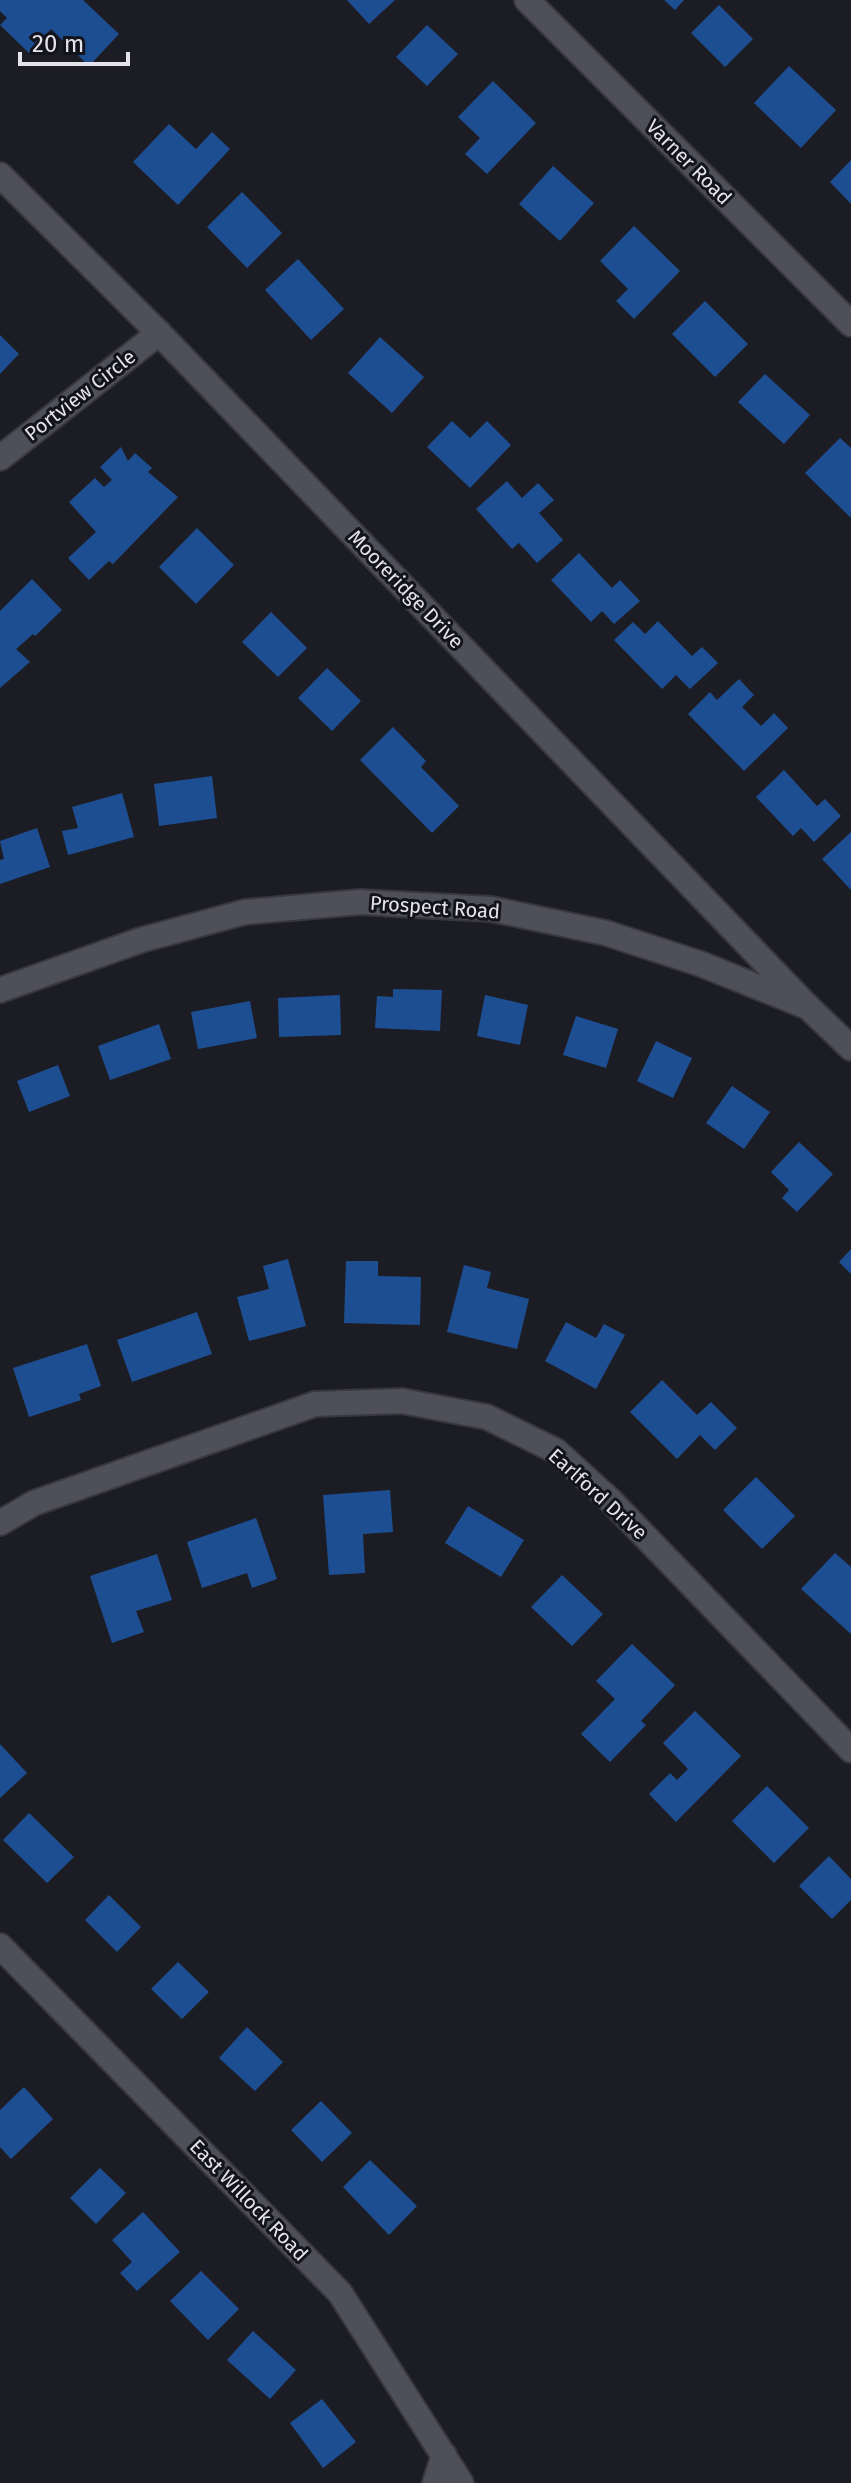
<svg xmlns="http://www.w3.org/2000/svg" width="851" height="2483" font-family="'Fira Sans',sans-serif">
<style>
.building{fill:#1e4e92}
.lines{fill:none;stroke-linecap:round;stroke-linejoin:round}
.minor-casing{stroke:#37373d;stroke-width:28}
.minor{stroke:#4e4f58;stroke-width:24}
.labels{text-anchor:middle;dominant-baseline:central;stroke-width:6;stroke-linejoin:round;paint-order:stroke}
.street-label{font-size:20px;fill:#e3e3e9;stroke:#13131b}
</style>
<rect width="100%" height="100%" fill="#1c1d24"/>
<g class="building">
<path d="M0,0H83L119,34L89,66L51,29L29,53L0,25L7,18L0,11Z"/>
<path d="M347,0H395L369,24Z"/>
<path d="M664,0H684L675,10Z"/>
<path d="M719,5L753,39L725,67L691,33Z"/>
<path d="M427,25L458,54L427,86L396,57Z"/>
<path d="M789,66L836,110L801,148L754,103Z"/>
<path d="M493,81L536,123L487,174L465,154L480,138L458,117Z"/>
<path d="M169,124L196,149L212,132L230,149L178,205L133,162Z"/>
<path d="M851,160V204L830,182Z"/>
<path d="M553,166L594,203L560,241L519,204Z"/>
<path d="M242,192L282,233L247,268L207,227Z"/>
<path d="M634,226L680,271L634,319L616,301L628,289L600,261Z"/>
<path d="M298,259L344,309L311,340L265,290Z"/>
<path d="M705,301L748,344L715,377L672,334Z"/>
<path d="M0,335L19,354L0,374Z"/>
<path d="M380,337L424,377L392,413L348,373Z"/>
<path d="M765,374L810,415L784,444L738,402Z"/>
<path d="M452,421L470,438L487,421L511,445L470,488L427,447Z"/>
<path d="M840,438L851,448V518L805,473Z"/>
<path d="M121,447L128,461L135,453L152,468L148,472L178,497L113,564L109,561L89,580L68,558L96,532L69,502L95,478L104,487L112,480L100,467Z"/>
<path d="M507,481L522,498L538,483L554,500L539,513L563,540L537,563L519,543L512,549L476,509Z"/>
<path d="M197,528L234,565L196,604L159,567Z"/>
<path d="M579,553L612,588L620,580L640,601L614,624L602,611L591,622L551,580Z"/>
<path d="M32,579L62,610L35,636L33,634L16,649L30,662L0,688V611Z"/>
<path d="M271,612L307,648L278,677L242,642Z"/>
<path d="M658,621L692,656L702,647L718,663L690,689L676,675L662,689L614,640L633,622L645,634Z"/>
<path d="M327,668L361,701L332,731L298,698Z"/>
<path d="M739,679L754,695L742,707L761,726L774,713L788,728L744,771L688,714L710,692L717,700Z"/>
<path d="M393,727L426,761L421,767L459,806L432,833L360,760Z"/>
<path d="M784,770L817,806L825,799L841,816L814,842L801,828L793,836L756,797Z"/>
<path d="M212,776L217,818L159,826L154,784Z"/>
<path d="M122,793L134,837L68,855L62,831L78,828L72,807Z"/>
<path d="M37,828L50,867L0,884V860L4,859L0,841Z"/>
<path d="M851,832V890L822,859Z"/>
<path d="M393,989L442,990L440,1031L375,1028L377,996L393,997Z"/>
<path d="M340,995L341,1035L279,1037L278,998Z"/>
<path d="M485,995L528,1005L520,1045L477,1036Z"/>
<path d="M250,1001L257,1038L198,1049L191,1012Z"/>
<path d="M576,1016L618,1029L606,1068L563,1055Z"/>
<path d="M159,1024L171,1059L110,1080L98,1046Z"/>
<path d="M656,1041L692,1058L673,1098L637,1081Z"/>
<path d="M58,1065L70,1096L29,1112L17,1081Z"/>
<path d="M732,1086L770,1112L744,1149L706,1123Z"/>
<path d="M799,1142L833,1174L797,1212L782,1198L789,1190L771,1172Z"/>
<path d="M851,1249V1274L839,1262Z"/>
<path d="M288,1259L306,1326L249,1341L237,1297L269,1289L263,1266Z"/>
<path d="M346,1261H378V1276L421,1277L420,1325L344,1323Z"/>
<path d="M464,1265L491,1272L487,1288L529,1299L517,1349L447,1332Z"/>
<path d="M197,1312L212,1354L132,1382L117,1340Z"/>
<path d="M566,1322L596,1338L604,1324L625,1335L596,1389L545,1361Z"/>
<path d="M87,1344L101,1386L79,1394L81,1400L29,1417L13,1368Z"/>
<path d="M662,1380L697,1415L711,1402L737,1428L715,1450L700,1435L677,1459L630,1412Z"/>
<path d="M756,1477L795,1516L762,1549L723,1510Z"/>
<path d="M390,1490L393,1532L363,1534L365,1573L329,1575L323,1495Z"/>
<path d="M468,1506L524,1540L501,1577L445,1543Z"/>
<path d="M256,1518L277,1579L252,1588L247,1573L202,1588L187,1542Z"/>
<path d="M835,1553L851,1567V1634L801,1589Z"/>
<path d="M157,1554L172,1600L136,1611L144,1632L112,1643L90,1576Z"/>
<path d="M562,1575L603,1614L572,1646L531,1607Z"/>
<path d="M632,1644L675,1685L641,1721L646,1725L610,1762L581,1734L615,1699L596,1681Z"/>
<path d="M695,1711L741,1756L676,1822L649,1794L670,1773L677,1780L688,1769L663,1743Z"/>
<path d="M0,1744L27,1773L0,1798Z"/>
<path d="M767,1786L809,1828L774,1863L732,1821Z"/>
<path d="M29,1813L74,1857L47,1883L3,1840Z"/>
<path d="M829,1856L851,1879V1900L832,1919L799,1886Z"/>
<path d="M109,1895L141,1927L117,1952L85,1920Z"/>
<path d="M178,1962L209,1992L182,2019L151,1989Z"/>
<path d="M247,2027L283,2062L255,2091L219,2058Z"/>
<path d="M24,2087L53,2119L11,2159L0,2147V2110Z"/>
<path d="M321,2101L352,2133L322,2162L291,2130Z"/>
<path d="M370,2160L417,2206L389,2235L343,2187Z"/>
<path d="M100,2168L126,2193L96,2224L70,2198Z"/>
<path d="M143,2212L180,2252L137,2291L120,2273L132,2262L112,2240Z"/>
<path d="M201,2271L239,2309L208,2340L170,2301Z"/>
<path d="M253,2331L296,2370L270,2399L227,2360Z"/>
<path d="M322,2399L356,2442L323,2468L290,2423Z"/>
</g>
<g class="lines">
<defs>
<g id="minor">
<path d="M527,0L851,324"/>
<path d="M0,175L159,333L808,1007"/>
<path d="M0,458L159,333"/>
<path d="M0,990L141,940L245,912L360,902L491,909L606,933L701,964L808,1007L851,1048"/>
<path d="M0,1523L34,1503L315,1404L402,1401L487,1417L556,1451L611,1501L851,1750"/>
<path d="M0,1946L340,2293L461,2483"/>
<path d="M435,2483L444,2455"/>
</g>
</defs>
<use href="#minor" class="minor-casing"/>
<use href="#minor" class="minor"/>
</g>
<g class="labels">
<g class="street-label">
<text transform="translate(689 162) rotate(45)">Varner Road</text>
<text transform="translate(80 395) rotate(-38)">Portview Circle</text>
<text transform="translate(406 589) rotate(46)">Mooreridge Drive</text>
<text transform="translate(435 907) rotate(4)">Prospect Road</text>
<text transform="translate(598 1494) rotate(42)">Earlford Drive</text>
<text transform="translate(249 2200) rotate(46)">East Willock Road</text>
</g>
</g>
<path d="M20 52v12h108v-12" fill="none" stroke="#e3e3e9" stroke-width="4"/>
<text x="32" y="52" font-size="24" fill="#e3e3e9" stroke="#13131b" stroke-width="6" paint-order="stroke">20 m</text>
</svg>
